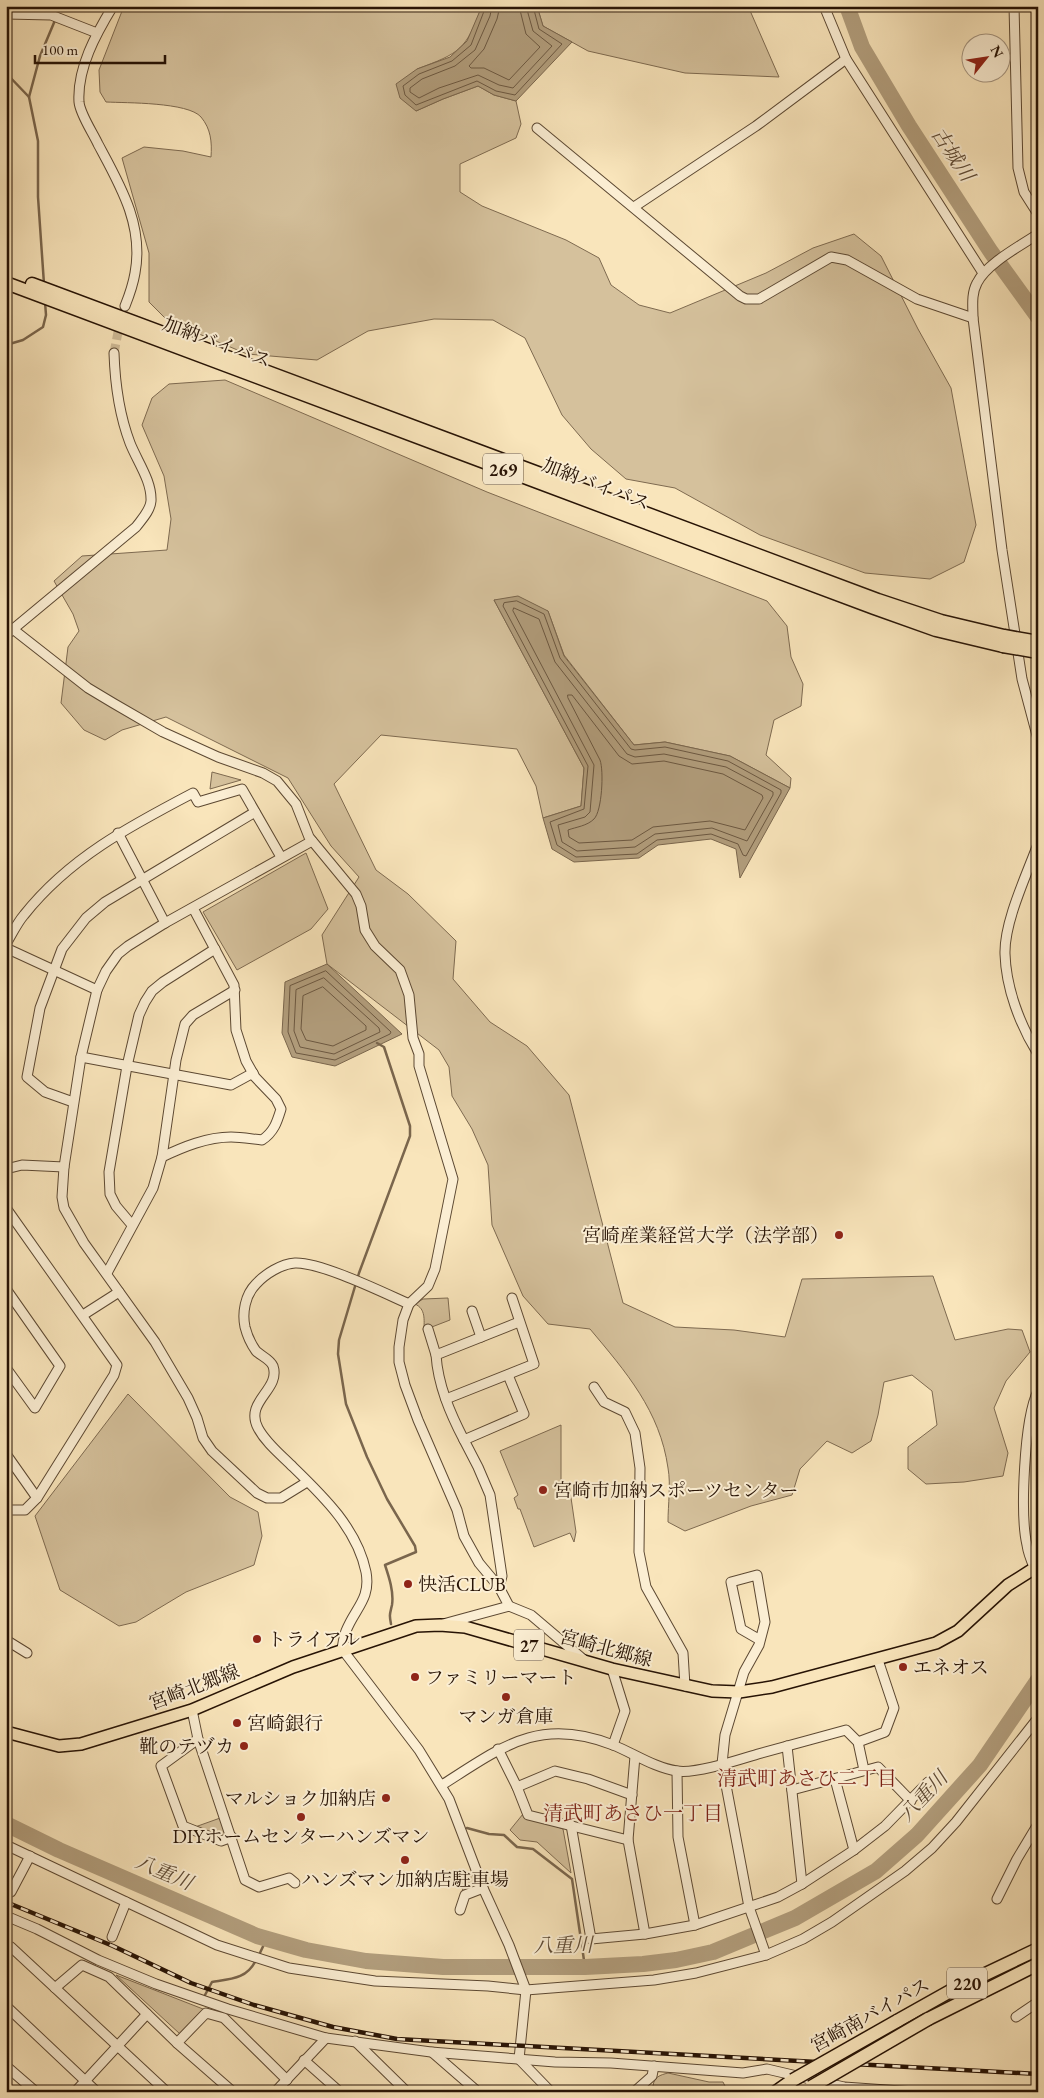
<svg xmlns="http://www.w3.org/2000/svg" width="1044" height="2098" font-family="'EB Garamond','Noto Serif JP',serif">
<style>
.green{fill:#d5c19c;stroke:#7e6a50}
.water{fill:#b29e7d;stroke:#7a664d}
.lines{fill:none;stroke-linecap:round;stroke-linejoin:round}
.shore{stroke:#6c5841;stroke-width:1}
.stream{stroke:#7a664d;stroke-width:2.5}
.river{stroke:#b29e7d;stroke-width:16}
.minor-tunnel{stroke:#cfbb97;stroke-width:9;stroke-dasharray:9 4.5;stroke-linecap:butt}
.minor-casing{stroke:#5c4832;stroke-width:11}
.major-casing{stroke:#271305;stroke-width:14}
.highway-casing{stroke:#271305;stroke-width:15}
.minor{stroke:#fbeed3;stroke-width:9}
.major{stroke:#f9e5bb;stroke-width:11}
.highway{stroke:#f9e5bb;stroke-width:12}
.rail-casing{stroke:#271305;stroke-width:4.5}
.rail{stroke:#fbeed3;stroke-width:2.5;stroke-dasharray:8;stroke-linecap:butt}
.highway-bridge-casing{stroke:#271305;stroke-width:15;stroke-linecap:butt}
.highway-bridge{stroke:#f9e5bb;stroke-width:12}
.poi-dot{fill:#8f2418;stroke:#fbeed3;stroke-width:2}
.labels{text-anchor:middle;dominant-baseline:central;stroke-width:4;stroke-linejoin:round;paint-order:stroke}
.shield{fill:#fbeed3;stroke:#675543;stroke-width:1}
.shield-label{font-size:18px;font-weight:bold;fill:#271305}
.street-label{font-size:19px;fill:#271305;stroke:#fbeed3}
.poi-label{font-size:19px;fill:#271305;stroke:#fbeed3;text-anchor:start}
.water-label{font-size:20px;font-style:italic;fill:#5f4b35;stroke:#fbeed3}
.neighbourhood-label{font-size:20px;fill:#7a1f14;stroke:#fbeed3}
</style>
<rect width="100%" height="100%" fill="#f9e5bb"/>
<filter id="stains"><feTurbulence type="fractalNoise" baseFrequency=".004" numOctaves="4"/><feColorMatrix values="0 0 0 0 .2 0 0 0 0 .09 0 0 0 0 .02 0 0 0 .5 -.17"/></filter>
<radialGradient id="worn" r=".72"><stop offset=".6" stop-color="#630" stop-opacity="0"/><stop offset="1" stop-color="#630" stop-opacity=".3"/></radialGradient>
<g class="green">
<path d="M124,6H482C466,50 460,53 417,69L416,111L443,99L478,86L494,95L516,101L521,124L516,138L460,164V192L482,206L566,240L599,258L611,285L639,305L670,313L766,273L813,248L854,234L881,256L918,329L951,388L976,525L964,562L930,579L865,573L760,535L675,488L626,479L591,449L562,415L525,338L493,320L434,319L368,331L317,360L247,354L168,321L149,302V253L122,158L144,147L183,151L211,157C212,142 211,129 201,117C188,102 126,103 106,102L100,92L99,70Z"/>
<path d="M537,6H748L779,77L685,73L588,51L543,26Z"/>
<path d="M225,380L487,492L767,601L787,626L791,657L803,684L801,706L774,720L766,755L791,778L790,788L730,756L665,742L634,745L564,655L548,611L494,600L584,768L581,806L543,818L536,786L517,749L381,735L334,784L376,870L408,894L456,941L453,979L490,1022L527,1046L569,1095L623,1303L675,1327L734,1330L785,1337L802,1279L933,1276L955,1340L1008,1329L1022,1330L1030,1352L1006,1381L994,1408L1008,1453L1003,1476L964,1482L926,1484L908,1469V1447L937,1425L932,1391L912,1375L884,1382L878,1415L871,1441L852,1453L827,1441L800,1469L792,1495L751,1506L685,1531L668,1522C668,1504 671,1485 668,1468C660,1411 626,1372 590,1329L548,1324L523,1296L492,1225L488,1165L472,1129L452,1096L449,1067L439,1050L327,964L322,935L359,877L331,846L288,778L166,717L122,730L105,740L84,730L61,703L68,647L79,631L73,614L54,581L82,556L167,550L171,519L164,476L142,425L152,398L169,384Z"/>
<path d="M212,772L241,780L210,789Z"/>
<path d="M306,853L328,909L311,929L237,970L203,912Z"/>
<path d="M448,1298L450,1320L424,1330C424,1320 426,1309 415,1304L423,1299Z"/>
<path d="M128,1394L230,1497L258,1512L262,1536L254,1565L186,1592L136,1622L119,1626L60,1590L35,1516Z"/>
<path d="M561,1425V1484H569L576,1532L574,1542L570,1533L534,1547L520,1509H518L514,1498L518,1495L500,1451Z"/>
<path d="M523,1814L563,1829L571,1873L537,1842L520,1840L510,1830Z"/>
<path d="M223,1817L227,1831L225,1836L220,1837L195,1827Z"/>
<path d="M473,1874L478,1887L464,1893L458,1878Z"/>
<path d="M116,1975L203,2009L180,2034Z"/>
<path d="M668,2073L709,2082H723L728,2092H658L653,2086C654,2077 660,2075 668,2073Z"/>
</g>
<g class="water">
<path d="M482,6H537L543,26L572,42L516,101L494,95L478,86L443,99L416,111L400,98L396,84L417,69L450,57L467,41Z"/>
<path d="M518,596L548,611L564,656L634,745L665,742L730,756L790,788L740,878L736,849L711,839L658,845L639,858L574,862L552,849L543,818L581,806L584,768L494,600Z"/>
<path d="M327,964L402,1034L335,1066L292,1057L282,1033L285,982Z"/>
</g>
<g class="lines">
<g class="shore">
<path d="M486,6L471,45L452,61L419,74L403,86L405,95L416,105L477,81L496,91L515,95L562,44L539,29L533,6"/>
<path d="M492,6L490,16L475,50L455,66L422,79L410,88V92L419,98L439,88L478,75L499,85L513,88L552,46L533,31L526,6"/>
<path d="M500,6L497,19L484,49L469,66L471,68H484L509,80L540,47L526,34L519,6"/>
<path d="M517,601L544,614L560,658L631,749L635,750L665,747L728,761L781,790V793L746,856L743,855L738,844L711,834L657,840L637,854L576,857L557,845L550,822L584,809L588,766L503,606L504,603Z"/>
<path d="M514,608L539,619L555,662L627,754L635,757L664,754L726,767L773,792V795L747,841L712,828L655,834L635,847L577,851L562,842L558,825L585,817L590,812L594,765L513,611Z"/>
<path d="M568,695H572L619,756L632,764L664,761L723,774L762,795L763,798L745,830L710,821L653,827L632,840L579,843L569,837L568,830C576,827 587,826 594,819C602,811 604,771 600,760L568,698Z"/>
<path d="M326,971L391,1032L390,1034L335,1060L296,1053L288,1032L290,986Z"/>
<path d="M324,978L379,1028L380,1032L334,1054L300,1047L294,1031L296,990Z"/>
<path d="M323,987L366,1026V1030L333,1046L306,1040L301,1029L303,996Z"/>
</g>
<g class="stream">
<path d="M6,73L29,97L38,141V197L44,284"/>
<path d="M29,97L40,56L61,6"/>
<path d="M6,345L23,340L43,327L46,315L45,302"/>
<path d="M377,1043L384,1047L410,1126V1136L359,1273L339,1340L338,1354L346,1404L367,1457L387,1499L415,1546L416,1552L385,1565C389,1577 394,1592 392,1605C390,1614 389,1614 391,1624"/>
<path d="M467,1828L489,1834L504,1835L517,1847L533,1849L572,1879L585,1967"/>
<path d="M259,1955L267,1938"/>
<path d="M205,1995L212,1982C231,1979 247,1979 256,1960"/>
</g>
<g class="river">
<path d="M847,6L862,47L909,126L991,252L1038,317"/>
<path d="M6,1824L59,1850L257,1936L306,1950L366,1961L443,1967H585L643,1964L676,1960L713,1952L795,1918L876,1871L917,1835L980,1765L1038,1680"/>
</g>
<path class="minor-tunnel" d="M114,353L119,327L125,306"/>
<defs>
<g id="minor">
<path d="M113,6C96,34 77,68 79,102C80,114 93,133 98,144C120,185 144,225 135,273C133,285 129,296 125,306"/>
<path d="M824,6L846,59L983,273"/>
<path d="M1014,6L1018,168L1024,192L1038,214"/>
<path d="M6,14L51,15L97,33"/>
<path d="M537,128L740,296L746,299H759L831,257L847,260L917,299L973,318"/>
<path d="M634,207L756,126L846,59"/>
<path d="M1038,234C1020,246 986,264 977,283C971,294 973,307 973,318L1002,550L1022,679L1038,739"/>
<path d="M14,630L88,688L113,703L163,732L218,757L263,773L277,781L296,804L309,837L356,894L361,906L365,930L375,946L400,970L409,995L413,1038L419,1054V1066L453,1179L435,1269L428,1286L409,1304L403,1320L399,1347V1362L405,1385L418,1420L457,1510L464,1536L479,1563L499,1587L509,1606"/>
<path d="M6,635L136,527C142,519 150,511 151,501C152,481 137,461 130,443C119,414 115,383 114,353"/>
<path d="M118,833L165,923"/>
<path d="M1038,844C1027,874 1004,922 1005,954C1006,988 1020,1025 1038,1054"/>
<path d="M6,944C12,934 17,923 24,915C69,858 130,826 193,793L198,802L242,789L281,857"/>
<path d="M6,948L97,990"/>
<path d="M81,1057L231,1085L253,1073"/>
<path d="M73,1102L45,1092L27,1077L40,1008L62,949L86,918L105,902L255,812"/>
<path d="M162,1157C183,1147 207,1137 231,1137C241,1137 252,1139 262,1140C274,1132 277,1122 281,1109L276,1099L255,1077L246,1061L236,1030L234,985L193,908"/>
<path d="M6,1169L22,1165L64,1167"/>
<path d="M6,1208L117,1365L114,1375L37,1498L25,1510H6"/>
<path d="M132,1225L116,1206L110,1194L109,1172L127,1066L139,1015L145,1002L152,991L163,982L215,949"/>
<path d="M107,1273L153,1188L162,1157L176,1060L185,1024L193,1015L235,990"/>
<path d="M6,1289L60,1366L35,1408L6,1368"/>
<path d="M409,1304C384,1293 321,1262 295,1263C281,1264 265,1274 256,1284C245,1295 242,1313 245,1327C247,1335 251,1344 256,1351C261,1356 270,1359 273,1366C281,1390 244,1401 258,1428C266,1443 280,1454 291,1465C322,1495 357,1528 366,1572C371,1599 355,1608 346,1631C344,1636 343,1643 342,1649L419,1750L449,1799L483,1888L509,1945L526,1990L519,2059"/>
<path d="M472,1311L481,1337"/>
<path d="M83,1315L119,1292"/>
<path d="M428,1329L436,1355"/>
<path d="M508,1375L524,1414L464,1440C450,1413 438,1385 436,1355L519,1322"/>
<path d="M594,1387L604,1402L625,1412L635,1433L640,1468L639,1552L646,1587L683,1653L685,1686"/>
<path d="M446,1399L534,1364L512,1298"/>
<path d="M464,1440L478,1467L490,1495L502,1576L499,1587"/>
<path d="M6,1454L37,1498"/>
<path d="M307,1482L281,1498H267L257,1493L212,1451L203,1438L197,1418L188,1398L155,1342L84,1243L64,1208L62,1197L64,1167L81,1057L97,990L106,971L118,954L128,946L165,923L312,841"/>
<path d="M1034,1567C1031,1560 1028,1552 1027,1545C1020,1515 1024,1419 1038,1391"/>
<path d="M443,1624L509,1606L531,1615L584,1660"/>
<path d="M6,1640L27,1653"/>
<path d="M760,1640L741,1629L731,1582L757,1575L765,1622L759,1645L744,1672L725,1735L722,1764L749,1907L766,1955"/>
<path d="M612,1669L625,1711L613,1745"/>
<path d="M192,1710L198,1739L245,1880L259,1887L289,1878L295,1883"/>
<path d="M198,1739L161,1766L183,1826L221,1841L232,1837"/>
<path d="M858,1742L885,1732L894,1708L878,1660"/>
<path d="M787,1746L802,1884"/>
<path d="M498,1749L517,1787L528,1815L628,1840"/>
<path d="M635,1756L628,1840L645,1934"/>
<path d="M677,1771L678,1837L695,1925"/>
<path d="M835,1779L854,1850"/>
<path d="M442,1785C502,1747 539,1716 613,1745C633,1753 655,1768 677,1771C696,1774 738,1760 758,1754C787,1746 817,1738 846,1730L858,1742L864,1770"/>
<path d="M517,1787L555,1771L588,1779L632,1795"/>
<path d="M792,1790L878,1767L911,1801"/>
<path d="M571,1825L591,1939L645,1934L695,1925L778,1897L802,1884L854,1850L885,1826L928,1782"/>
<path d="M6,1845L217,1945L289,1968L375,1981L488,1986L526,1990L654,1980L696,1973L766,1955L803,1939L832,1922L905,1871L932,1848L956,1822L1038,1718"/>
<path d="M11,1892L30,1856"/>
<path d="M997,1899L1017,1859L1038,1824"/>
<path d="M460,1910L465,1895L483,1888"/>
<path d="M6,1916L37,1929L98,1960L156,1984L228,2009L326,2038L431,2052L555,2062L611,2063L743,2073L767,2069L844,2087L915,2092"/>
<path d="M112,1937L126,1902"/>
<path d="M6,1952L11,1947L167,2092"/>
<path d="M55,1988L82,1965L109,1977L177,2043L233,2092"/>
<path d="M6,2006L97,2092"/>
<path d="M1016,2017L1038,2002"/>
<path d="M355,2041L407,2092"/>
<path d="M177,2043L206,2013L224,2018L287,2080"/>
<path d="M432,2052L478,2092"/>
<path d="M519,2059L551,2092"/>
<path d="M304,2060L340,2092"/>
<path d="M6,2066L36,2092"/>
<path d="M75,2092L147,2014"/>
<path d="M275,2092L326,2038"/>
<path d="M634,2092L652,2076L654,2066"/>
</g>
<path id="major" d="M6,1732L59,1746L81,1744L192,1710L293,1667L416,1626L440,1625L465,1627L612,1669L712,1691L739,1692L772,1687L936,1643L958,1631L1008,1585L1038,1566"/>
<g id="highway">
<path d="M6,283L874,608L936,630L1003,646"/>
<path d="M32,284L878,600L941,621L1004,636"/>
<path d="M928,2019L1038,1964"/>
<path d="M897,2021L954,1989L1038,1949"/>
<path d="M776,2092L793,2080"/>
</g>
</defs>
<use href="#minor" class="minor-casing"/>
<use href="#major" class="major-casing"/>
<use href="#highway" class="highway-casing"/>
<use href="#minor" class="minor"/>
<use href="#major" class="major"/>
<use href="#highway" class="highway"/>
<defs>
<path id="rail" d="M6,1902L113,1946L191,1983L254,2005L333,2027L397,2039L1038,2074"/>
</defs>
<use href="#rail" class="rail-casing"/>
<use href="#rail" class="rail"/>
<defs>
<g id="highway-bridge">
<path d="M1004,636L1038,642"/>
<path d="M1003,646L1038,652"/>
<path d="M793,2080L897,2021"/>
<path d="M811,2087L928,2019"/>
</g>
</defs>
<use href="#highway-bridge" class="highway-bridge-casing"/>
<use href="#highway-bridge" class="highway-bridge"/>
</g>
<g class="poi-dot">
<circle cx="839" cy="1235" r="5"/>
<circle cx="543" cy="1490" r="5"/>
<circle cx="408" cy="1584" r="5"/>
<circle cx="257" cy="1639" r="5"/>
<circle cx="903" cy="1667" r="5"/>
<circle cx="415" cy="1677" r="5"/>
<circle cx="506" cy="1697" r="5"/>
<circle cx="237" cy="1723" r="5"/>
<circle cx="244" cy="1746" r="5"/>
<circle cx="386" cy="1798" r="5"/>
<circle cx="301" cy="1817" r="5"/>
<circle cx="405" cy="1860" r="5"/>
</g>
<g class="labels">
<g class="shield">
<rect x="483" y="453.5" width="40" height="31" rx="4"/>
<rect x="514" y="1629.5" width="30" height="31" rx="4"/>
<rect x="947" y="1967.5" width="40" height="31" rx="4"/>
</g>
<g class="shield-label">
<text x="503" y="469">269</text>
<text x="529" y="1645">27</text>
<text x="967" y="1983">220</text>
</g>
<g class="street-label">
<text transform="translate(217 342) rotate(20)">加納バイパス</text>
<text transform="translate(596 484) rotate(21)">加納バイパス</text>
<text transform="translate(606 1648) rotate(15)">宮崎北郷線</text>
<text transform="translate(194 1687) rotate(-21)">宮崎北郷線</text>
<text transform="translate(870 2015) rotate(-29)">宮崎南バイパス</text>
</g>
<g class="poi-label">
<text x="829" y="1235" text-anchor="end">宮崎産業経営大学（法学部）</text>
<text x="553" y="1490">宮崎市加納スポーツセンター</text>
<text x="418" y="1584">快活CLUB</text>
<text x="267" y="1639">トライアル</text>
<text x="913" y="1667">エネオス</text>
<text x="425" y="1677">ファミリーマート</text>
<text x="506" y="1716" text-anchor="middle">マンガ倉庫</text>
<text x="247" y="1723">宮崎銀行</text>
<text x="234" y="1746" text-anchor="end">靴のテヅカ</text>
<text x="376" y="1798" text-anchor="end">マルショク加納店</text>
<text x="301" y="1836" text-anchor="middle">DIYホームセンターハンズマン</text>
<text x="405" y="1879" text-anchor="middle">ハンズマン加納店駐車場</text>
</g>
<g class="water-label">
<text transform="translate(953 154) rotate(56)">古城川</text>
<text transform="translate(923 1796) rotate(-47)">八重川</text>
<text transform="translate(164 1872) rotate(23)">八重川</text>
<text transform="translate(563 1945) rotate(-1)">八重川</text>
</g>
<g class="neighbourhood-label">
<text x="807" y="1778">清武町あさひ二丁目</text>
<text x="633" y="1813">清武町あさひ一丁目</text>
</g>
</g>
<rect width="1044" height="2098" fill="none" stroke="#f9e5bb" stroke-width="25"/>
<rect x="8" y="8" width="1029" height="2083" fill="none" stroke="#271305" stroke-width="2.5"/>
<rect x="12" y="12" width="1019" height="2073" fill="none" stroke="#271305"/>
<g transform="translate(986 58) rotate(60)"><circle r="24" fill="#fbeed3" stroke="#a69681"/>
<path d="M0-4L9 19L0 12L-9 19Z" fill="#8f2418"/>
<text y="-8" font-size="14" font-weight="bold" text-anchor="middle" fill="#271305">N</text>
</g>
<path d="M35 55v8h130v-8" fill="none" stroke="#271305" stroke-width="2.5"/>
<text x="42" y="55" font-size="15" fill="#271305" stroke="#fbeed3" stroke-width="4" paint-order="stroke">100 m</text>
<rect width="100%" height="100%" filter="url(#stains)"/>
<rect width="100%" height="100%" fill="url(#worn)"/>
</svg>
